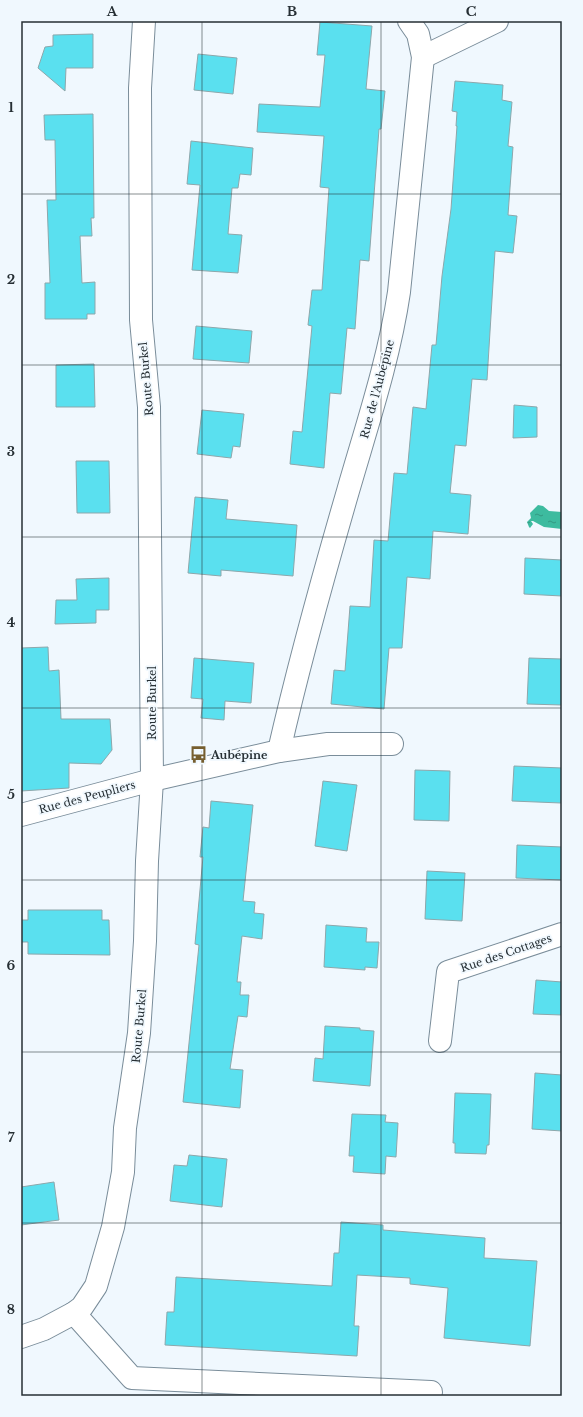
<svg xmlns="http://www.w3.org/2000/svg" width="583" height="1417" font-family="'Libre Baskerville',serif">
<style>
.water{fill:url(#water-ripples)}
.building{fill:#5ae0ef;stroke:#8da7ab}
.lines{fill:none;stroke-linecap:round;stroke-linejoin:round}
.minor-casing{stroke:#7a8d9a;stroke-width:24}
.minor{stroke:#fff;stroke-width:22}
.grid{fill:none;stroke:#262f34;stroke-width:1;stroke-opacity:0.55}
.labels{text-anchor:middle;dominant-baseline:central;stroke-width:3.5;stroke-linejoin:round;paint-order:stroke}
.street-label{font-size:11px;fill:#262f34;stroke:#f0f8fe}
.poi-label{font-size:11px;font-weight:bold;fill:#262f34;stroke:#f0f8fe;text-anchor:start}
.neatline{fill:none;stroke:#262f34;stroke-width:1.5}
.grid-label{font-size:13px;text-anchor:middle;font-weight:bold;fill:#262f34}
</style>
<defs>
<pattern id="water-ripples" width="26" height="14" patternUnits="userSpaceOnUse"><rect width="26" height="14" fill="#3dbb9f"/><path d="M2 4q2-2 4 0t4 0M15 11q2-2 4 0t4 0" fill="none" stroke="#339882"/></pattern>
</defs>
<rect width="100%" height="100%" fill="#f0f8fe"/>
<path class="water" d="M538,505L543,506L549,511L562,512V529L544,527L533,521H531L533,524L530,528L529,527L527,522L531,518L530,513Z"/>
<g class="building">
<path d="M320,22L372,26L366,89L385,91L381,129H379L369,261L360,260L355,329L347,328L341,394L330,393L324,468L290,464L293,431L302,432L312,326L308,325L312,290H322L329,188L320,187L324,136L257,132L259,104L320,107L325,55H317Z"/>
<path d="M93,34V68H66L65,91L38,68L45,47L53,46V35Z"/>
<path d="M198,54L237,58L233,94L194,90Z"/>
<path d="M455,81L503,85L502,100L512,102L508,146L513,147L508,215L517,216L513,253L495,251L487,380L472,379L466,446L455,445L450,493L471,495L468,534L433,531L430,579L407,577L402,648H389L384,709L331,704L334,670L345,671L350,606L370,607L374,540L388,541L394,473L407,474L413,407L426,409L432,345H436L442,276L451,209L457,126H456L457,112L452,111Z"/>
<path d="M93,114L94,218H91L92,236H80L82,283L95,282V314H87V319H45V283H50L47,200H56L55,140H45L44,115Z"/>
<path d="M191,141L253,148L251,175L240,174L238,188H232L228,234L242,235L238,273L192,270L200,185L187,184Z"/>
<path d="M196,326L252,331L249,363L193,359Z"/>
<path d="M94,364L95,407H56V365Z"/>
<path d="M514,405L537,407V437L513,438Z"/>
<path d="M202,410L244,414L240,447L233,446L231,458L197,454Z"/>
<path d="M76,461H109L110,513H77Z"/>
<path d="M195,497L228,500L226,519L297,525L293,576L221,570V576L188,573Z"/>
<path d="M525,558L562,560V596L524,594Z"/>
<path d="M109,578V610H96V623L55,624L56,600H77L76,579Z"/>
<path d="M48,647L49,671L59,670L61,719H110L112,750L101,764L69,763V788L21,791V648Z"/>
<path d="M194,658L254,663L251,703L225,701L224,720L201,718L203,699L191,698Z"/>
<path d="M529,658L562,659V705L527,704Z"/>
<path d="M514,766L562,768L561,803L512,801Z"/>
<path d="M415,770L450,771L449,821L414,820Z"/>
<path d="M323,781L357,785L347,851L315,846Z"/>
<path d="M211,801L253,805L243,901L255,902L254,913L264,914L262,939L242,936L237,982H241L240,995H249L247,1017L238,1016L230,1069L243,1070L240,1108L183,1102L199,945L195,944L203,857H200L203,827L209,828Z"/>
<path d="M517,845L562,847L561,880L516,878Z"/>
<path d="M427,871L465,873L462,921L425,919Z"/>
<path d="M28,910H102V920H109L110,955L28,954V942H21V920H28Z"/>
<path d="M326,925L367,928L366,942H379L377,968L365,967V970L324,967Z"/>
<path d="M536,980L562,982V1015L533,1014Z"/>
<path d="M325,1026L360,1028V1030L374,1031L370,1086L313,1081L315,1058L323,1059Z"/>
<path d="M535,1073L562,1075V1131L532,1129Z"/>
<path d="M455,1093L491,1094L489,1145H487L486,1154L455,1153V1143H453Z"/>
<path d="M352,1114L386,1115L385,1122L398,1123L396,1157L386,1156L385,1174L353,1172L354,1156H349Z"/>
<path d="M189,1155L227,1159L222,1207L170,1201L174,1165L187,1166Z"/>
<path d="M54,1182L59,1220L21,1225V1187Z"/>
<path d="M341,1222L383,1225V1230L485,1238L484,1258L537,1261L530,1346L444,1338L448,1288L410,1284V1278L357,1275L354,1326H359L357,1356L165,1345L167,1312H174L176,1277L332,1286L334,1253H339Z"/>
</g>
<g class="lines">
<defs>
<g id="minor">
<path d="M423,57L497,21"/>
<path d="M279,751L328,744H392"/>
<path d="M21,815L152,780L279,751C299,663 323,577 348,491C367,425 389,360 399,292L423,57L418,34L409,21"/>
<path d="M440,1041L448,972L562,934"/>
<path d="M74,1313L132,1378L431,1392"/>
<path d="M21,1337L44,1329L74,1313L82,1307L96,1286L113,1227L123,1172L125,1128L139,1033L145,941L147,861L152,780L149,407L141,320L140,88L144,21"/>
</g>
</defs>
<use href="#minor" class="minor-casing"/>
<use href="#minor" class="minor"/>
</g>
<path class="grid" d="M202,21V1396M381,21V1396M21,194H562M21,365H562M21,537H562M21,708H562M21,880H562M21,1052H562M21,1223H562"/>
<defs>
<symbol id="bus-bare" viewBox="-9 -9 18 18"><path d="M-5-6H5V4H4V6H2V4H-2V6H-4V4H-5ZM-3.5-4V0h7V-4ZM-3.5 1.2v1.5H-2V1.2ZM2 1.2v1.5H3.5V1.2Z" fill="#765e2f" stroke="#f0f8fe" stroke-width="2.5" paint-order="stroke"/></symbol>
</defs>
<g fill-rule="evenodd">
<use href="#bus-bare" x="186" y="742" width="25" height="25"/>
</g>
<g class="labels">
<g class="street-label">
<text transform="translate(146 379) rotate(-95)">Route Burkel</text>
<text transform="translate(377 389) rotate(-75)">Rue de l'Aubépine</text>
<text transform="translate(152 703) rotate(-90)">Route Burkel</text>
<text transform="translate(87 797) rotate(-15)">Rue des Peupliers</text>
<text transform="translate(506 953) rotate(-19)">Rue des Cottages</text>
<text transform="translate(139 1026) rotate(-85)">Route Burkel</text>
</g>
<g class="poi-label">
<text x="211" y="755">Aubépine</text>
</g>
</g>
<rect width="583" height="1417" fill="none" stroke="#f0f8fe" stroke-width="44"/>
<rect x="22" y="22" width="539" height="1373" class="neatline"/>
<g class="grid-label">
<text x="112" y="16">A</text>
<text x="292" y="16">B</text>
<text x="471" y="16">C</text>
<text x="11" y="112">1</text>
<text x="11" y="284">2</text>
<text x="11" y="456">3</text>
<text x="11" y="627">4</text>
<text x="11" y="799">5</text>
<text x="11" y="970">6</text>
<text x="11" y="1142">7</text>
<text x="11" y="1314">8</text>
</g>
</svg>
